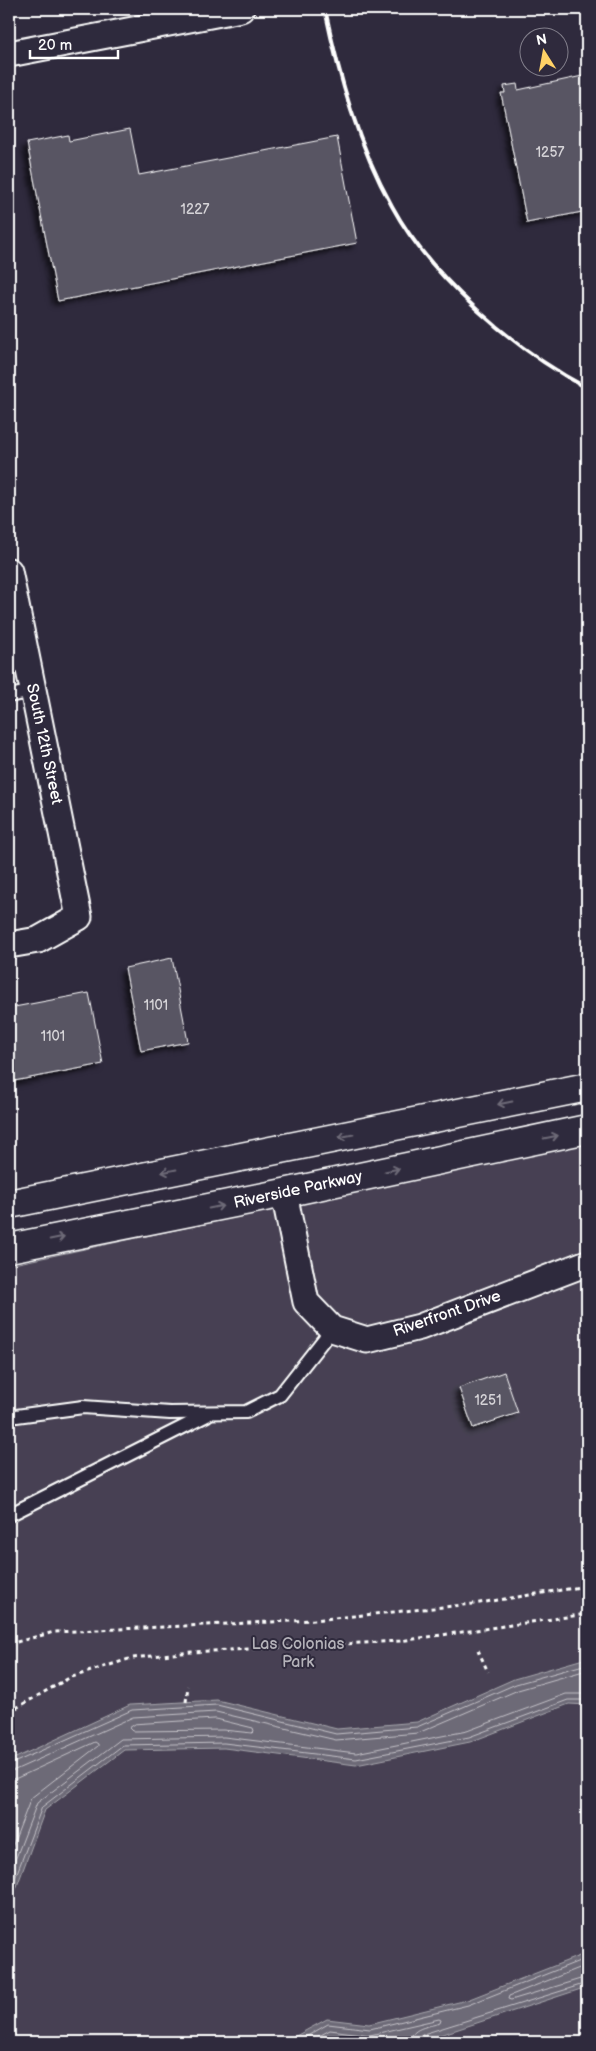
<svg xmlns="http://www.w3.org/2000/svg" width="596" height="2051" font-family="'Balsamiq Sans',sans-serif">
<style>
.green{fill:#464152;stroke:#a2a0a8}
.water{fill:#6d6a77;stroke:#a7a6ad}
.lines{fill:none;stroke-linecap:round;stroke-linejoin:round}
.shore{stroke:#c5c3c9;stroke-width:1}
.building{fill:#595564;stroke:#fff;filter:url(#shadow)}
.lane-casing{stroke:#fff;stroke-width:16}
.street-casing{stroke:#fff;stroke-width:29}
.secondary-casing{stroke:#fff;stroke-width:31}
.path{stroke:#fff;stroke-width:3;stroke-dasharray:4 4;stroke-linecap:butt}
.lane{stroke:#2f2a3d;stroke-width:12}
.street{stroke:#2f2a3d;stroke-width:25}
.secondary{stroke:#2f2a3d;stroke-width:28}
.rail{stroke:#fff;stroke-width:4}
.oneway{stroke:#6d6a77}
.labels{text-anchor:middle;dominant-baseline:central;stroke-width:4;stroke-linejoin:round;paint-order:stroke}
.number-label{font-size:14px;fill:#d6d4d8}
.street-label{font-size:16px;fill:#fff;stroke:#2f2a3d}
.park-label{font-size:16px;fill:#b5b3ba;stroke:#2f2a3d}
</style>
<defs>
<filter id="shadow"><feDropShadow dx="-4.5" dy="4.5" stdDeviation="2.5" flood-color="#0009"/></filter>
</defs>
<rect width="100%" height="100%" fill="#2f2a3d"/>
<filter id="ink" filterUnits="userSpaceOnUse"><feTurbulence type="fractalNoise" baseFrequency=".02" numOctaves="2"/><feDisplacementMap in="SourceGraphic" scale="10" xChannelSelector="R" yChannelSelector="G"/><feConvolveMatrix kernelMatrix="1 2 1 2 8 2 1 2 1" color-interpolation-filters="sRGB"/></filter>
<g filter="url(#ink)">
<path class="green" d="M587,1143V2042H9V1265Z"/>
<g class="water">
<path d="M587,1658V1705L569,1704L470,1742L356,1765L224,1748L124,1750L45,1810L9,1908V1761L130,1705L217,1700L337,1729L417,1722L514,1679Z"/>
<path d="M587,1953V1987L434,2037L410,2042H291L294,2037L327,2019L369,2024L467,2000Z"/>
</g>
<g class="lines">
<g class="shore">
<path d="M216,1719L253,1728L254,1731L252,1733L223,1730L132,1731L129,1728L135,1724Z"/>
<path d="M9,1765L132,1710L217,1705L336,1734L417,1727L516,1684L587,1664"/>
<path d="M9,1771L15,1770L133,1717L216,1712L336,1740L418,1733L518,1690L587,1670"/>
<path d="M9,1779L17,1778L95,1742L98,1744V1746L31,1798L9,1855"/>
<path d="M9,1876L37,1803L121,1739L224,1737L356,1753L467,1731L566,1694H587"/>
<path d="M9,1894L42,1807L123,1745L224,1743L356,1759L469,1737L568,1700H587"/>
<path d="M587,1965L509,1996L508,1999L511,2000L587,1977"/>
<path d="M297,2042L328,2024L370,2029L468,2005L587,1958"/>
<path d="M308,2042L330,2030L370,2035L439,2019L441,2020L440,2023C428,2027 411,2027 410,2042"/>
<path d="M416,2042L417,2038L420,2035L587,1983"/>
</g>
</g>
<g class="building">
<path d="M587,75V211L527,223L501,93H505L504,86L517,84L518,90Z"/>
<path d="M130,129L139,175L337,137L357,243L58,301L27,143L68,135L69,141Z"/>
<path d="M172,958L188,1042L141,1051L125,968Z"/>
<path d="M89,993L103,1064L9,1082V1008Z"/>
<path d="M504,1372L518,1413L473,1428L459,1388Z"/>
</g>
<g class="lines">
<defs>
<g id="lane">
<path d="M9,696L33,691"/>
<path d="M9,1417L83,1407L170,1413L246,1412L280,1395L332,1329"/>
<path d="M9,1515L207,1415"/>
</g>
<g id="street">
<path d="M9,54L241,9"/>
<path d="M9,571L79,917L38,940L9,945"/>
<path d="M284,1193L306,1302L332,1329L367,1340L420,1327L587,1263"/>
</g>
<g id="secondary">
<path d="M9,1204L587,1087"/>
<path d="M9,1248L284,1193L587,1129"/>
</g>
</defs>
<use href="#lane" class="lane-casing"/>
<use href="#street" class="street-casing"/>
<use href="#secondary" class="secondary-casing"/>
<g class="path">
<path d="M9,1644L54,1632L314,1620L473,1604L587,1586"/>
<path d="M478,1650L488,1672"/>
<path d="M186,1702L188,1686"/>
<path d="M9,1712L69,1678L132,1658L192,1652L400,1641L587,1614"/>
</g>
<use href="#lane" class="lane"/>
<use href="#street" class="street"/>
<use href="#secondary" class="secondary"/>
<path class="rail" d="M325,9C339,77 358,145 392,206C431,278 515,350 587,388"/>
</g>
<defs><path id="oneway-shaft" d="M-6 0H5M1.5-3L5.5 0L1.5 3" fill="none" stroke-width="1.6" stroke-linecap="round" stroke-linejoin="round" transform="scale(1.25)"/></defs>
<g class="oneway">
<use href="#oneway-shaft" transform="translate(505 1103) rotate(169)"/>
<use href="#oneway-shaft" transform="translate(346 1136) rotate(169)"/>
<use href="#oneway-shaft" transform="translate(551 1137) rotate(-12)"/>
<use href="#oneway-shaft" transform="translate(392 1170) rotate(-12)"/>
<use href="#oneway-shaft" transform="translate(169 1171) rotate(169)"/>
<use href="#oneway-shaft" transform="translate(216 1207) rotate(-11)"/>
<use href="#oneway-shaft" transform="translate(57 1238) rotate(-11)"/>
</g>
</g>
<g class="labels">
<g class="number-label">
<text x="550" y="152">1257</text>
<text x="195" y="209">1227</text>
<text x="156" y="1005">1101</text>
<text x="53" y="1036">1101</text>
<text x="488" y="1400">1251</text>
</g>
<g class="street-label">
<text transform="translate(44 744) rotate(78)">South 12th Street</text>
<text transform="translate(298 1190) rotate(-12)">Riverside Parkway</text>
<text transform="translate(447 1314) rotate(-19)">Riverfront Drive</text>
</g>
<g class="park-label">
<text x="298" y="1644">Las Colonias<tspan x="298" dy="18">Park</tspan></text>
</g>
</g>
<rect width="596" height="2051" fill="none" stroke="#2f2a3d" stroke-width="30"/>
<rect x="15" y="15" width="566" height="2021" fill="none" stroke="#fff" stroke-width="2" filter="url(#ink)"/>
<g transform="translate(544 52) rotate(349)"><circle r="24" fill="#2f2a3d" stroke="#827f8b"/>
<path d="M0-4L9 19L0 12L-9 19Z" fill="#ffd166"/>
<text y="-8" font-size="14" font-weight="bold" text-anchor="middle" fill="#ffffff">N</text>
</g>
<path d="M30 50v8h88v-8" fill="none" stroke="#ffffff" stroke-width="2.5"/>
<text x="38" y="50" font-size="15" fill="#ffffff" stroke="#2f2a3d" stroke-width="4" paint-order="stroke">20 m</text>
</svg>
